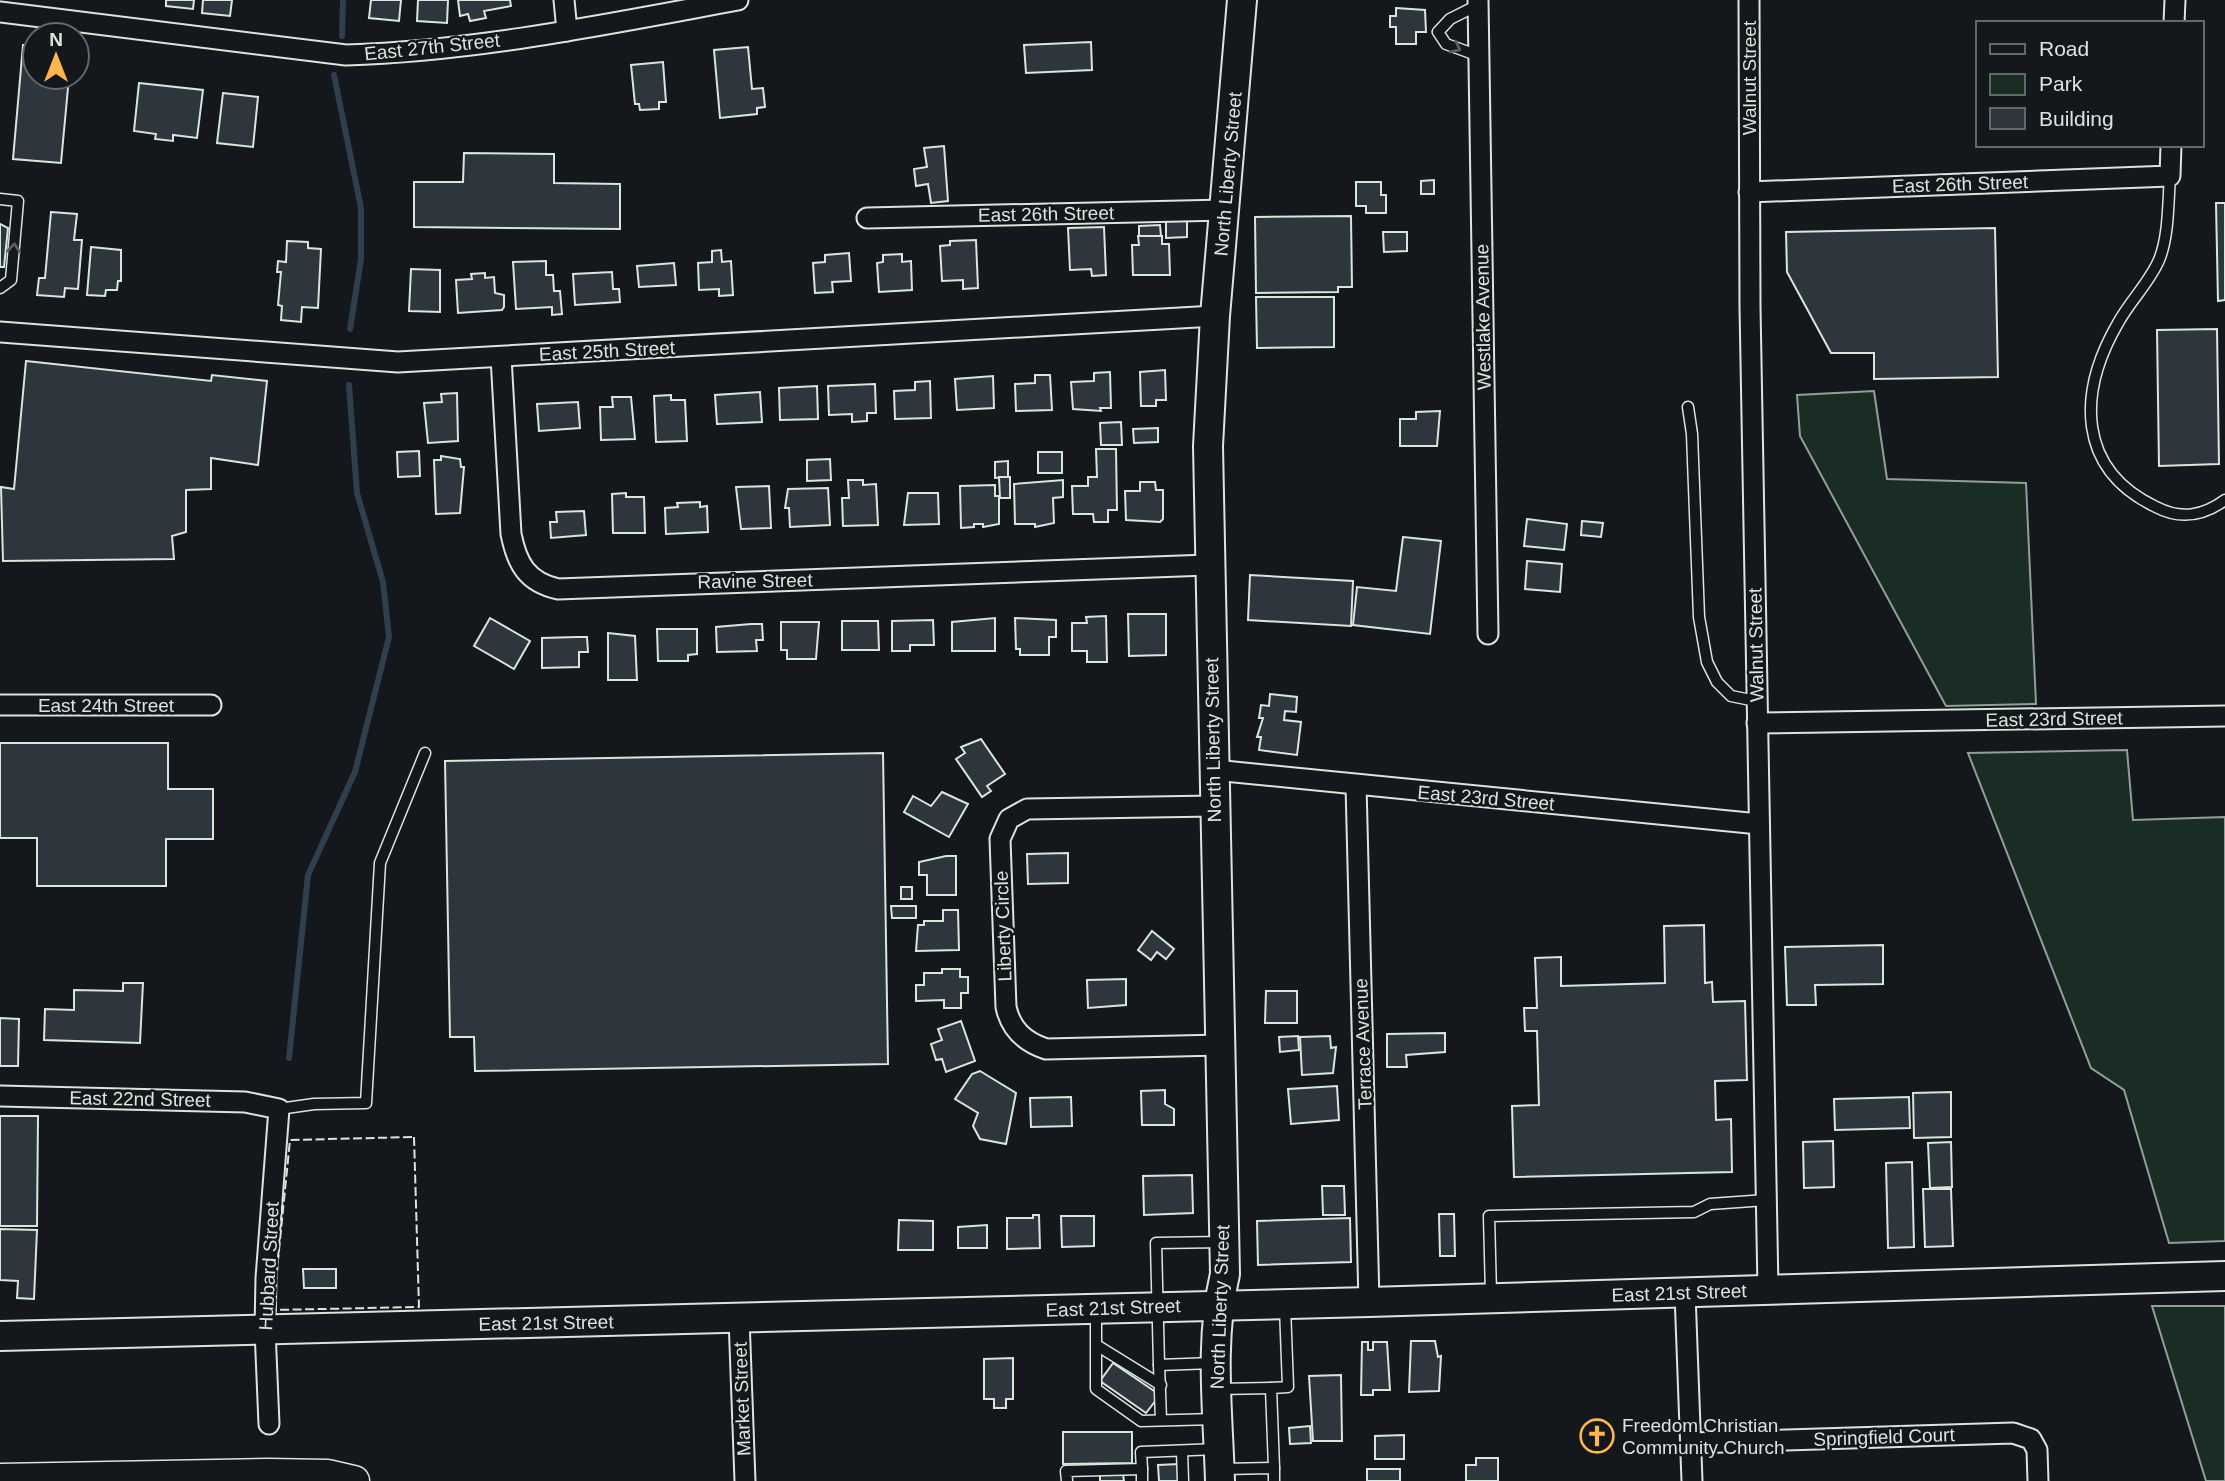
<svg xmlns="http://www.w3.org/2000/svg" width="2225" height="1481" font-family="Arial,sans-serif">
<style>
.green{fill:#1a2d24;stroke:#939e99;stroke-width:2}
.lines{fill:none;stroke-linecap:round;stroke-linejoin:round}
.stream{stroke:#2f3f4d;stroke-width:6}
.building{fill:#2c363c;stroke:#d8e6dc;stroke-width:2}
.lane-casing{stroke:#d8e6dc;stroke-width:13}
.street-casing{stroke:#d8e6dc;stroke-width:23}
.secondary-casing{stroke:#d8e6dc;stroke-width:32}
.primary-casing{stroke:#d8e6dc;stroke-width:33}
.lane{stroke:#14181c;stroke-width:10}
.street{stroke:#14181c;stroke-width:19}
.secondary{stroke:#14181c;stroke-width:28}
.primary{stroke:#14181c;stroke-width:30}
.fence{stroke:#d8e6dc;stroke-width:2;stroke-dasharray:9 3.5;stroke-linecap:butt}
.oneway{stroke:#59605f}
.labels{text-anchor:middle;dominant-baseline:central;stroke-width:5;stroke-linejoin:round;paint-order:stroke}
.street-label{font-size:19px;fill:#d8e6dc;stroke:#14181c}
.poi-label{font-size:19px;fill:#d8e6dc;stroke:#14181c;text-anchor:start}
</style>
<rect width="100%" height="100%" fill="#14181c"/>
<g class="green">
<path d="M1874,391L1887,479L2026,483L2036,704L1946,706L1800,436L1797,395Z"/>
<path d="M2127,750L2133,820L2225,817V1241L2169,1243L2124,1090L2091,1068L1968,753Z"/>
<path d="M2152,1306H2225V1481H2206Z"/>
</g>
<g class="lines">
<g class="stream">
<path d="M342,36L343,0"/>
<path d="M334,75L361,208V259L350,329"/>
<path d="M289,1058L308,875L355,772L389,637L383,582L357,493L349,385"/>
</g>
</g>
<g class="building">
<path d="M166,0H194L193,9L166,6Z"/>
<path d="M203,0H232L230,16L202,13Z"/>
<path d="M371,0H401L399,21L369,18Z"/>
<path d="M418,0H448L447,23L417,21Z"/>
<path d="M458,0H510L511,6L484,11L486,18L470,21L468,14L460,16Z"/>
<path d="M1396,8L1425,10L1426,32H1416V44H1396V27H1390V16H1396Z"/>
<path d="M1091,42L1092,70L1026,73L1024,45Z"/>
<path d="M23,45L35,46V77H69L61,163L13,159Z"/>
<path d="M748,47L752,89L763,88L765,107L757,108V114L720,118L714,50Z"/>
<path d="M663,62L666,102H659V109L640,110L639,104H635L631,65Z"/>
<path d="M139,83L203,90L197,138L173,135V141L155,139L156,134L134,131Z"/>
<path d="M223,93L258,97L253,147L217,143Z"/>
<path d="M944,146L948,201L931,203L928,184L916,186L914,169L927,167L924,148Z"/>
<path d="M464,153L554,154V183L620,184V229L414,227V182H463Z"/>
<path d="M1434,180V194H1421V181Z"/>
<path d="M1356,182H1381V195H1386V213H1366V206H1356Z"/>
<path d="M2216,203H2225V300L2218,301Z"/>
<path d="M51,212L77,214L74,240H82L78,289L65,288L64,297L37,295L39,278H45Z"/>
<path d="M1351,216L1352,287H1338V292L1256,293L1255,217Z"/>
<path d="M1187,219V237L1166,238V220Z"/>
<path d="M0,224L8,228L4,267H0Z"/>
<path d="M1160,225L1161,236H1139V226Z"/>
<path d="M1104,227L1106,275L1092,276L1091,269L1070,270L1068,228Z"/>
<path d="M1995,228L1998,377L1874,379V353H1831L1787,272L1786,232Z"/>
<path d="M1383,232H1407V251L1384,252Z"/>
<path d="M1138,236H1162V244H1169L1170,275H1133L1132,245H1139Z"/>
<path d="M976,240L978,288L963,289V280L942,281L940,246L950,245V241Z"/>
<path d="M287,241L308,242V248L321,249L318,308L302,307L301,322L281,320L282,306L278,305L281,272H277L278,261L286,262Z"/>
<path d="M91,247L121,250V281H118L117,290H106L105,296L87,295Z"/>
<path d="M721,250L722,262L731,261L733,295L719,296V289L699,290L698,263L712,262V251Z"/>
<path d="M849,253L851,281L832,282L833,292L815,293L813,263L825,262V255Z"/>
<path d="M902,254V262L911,261L912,290L879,292L877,263L883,262V255Z"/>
<path d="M546,261V275H553L554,291H560L562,314L552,315V307L516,309L513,262Z"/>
<path d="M674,263L676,285L639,287L637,266Z"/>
<path d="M411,269L440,270V312L409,311Z"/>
<path d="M612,272L613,289H619L620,302L575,305L573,274Z"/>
<path d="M485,273V278L494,277L495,293L504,295V307L502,310L458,313L456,280L472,279L471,274Z"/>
<path d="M1256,297H1334V347L1257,348Z"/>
<path d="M2217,329L2219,464L2159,466L2157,330Z"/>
<path d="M26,361L211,381L212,375L267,381L258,465L211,458V489L186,490V532L172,536L174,559L3,561L1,487L14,489Z"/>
<path d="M1165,370L1166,400H1156V406H1141L1140,372Z"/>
<path d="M1110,372L1111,408H1100L1101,411L1073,409L1071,382L1094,381V373Z"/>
<path d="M1035,375H1050L1052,410L1016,411L1015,384L1035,383Z"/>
<path d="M993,376L994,408L957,410L955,379Z"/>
<path d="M930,381L931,418L895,419L894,391L915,390V382Z"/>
<path d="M875,384L876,413H867V421L852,422V414L829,415L828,386Z"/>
<path d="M817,386L818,419L780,420L779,388Z"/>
<path d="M760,392L762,422L717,424L715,395Z"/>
<path d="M457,393L458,441L428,443L424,403L442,402L441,394Z"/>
<path d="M671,395V400H685L687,441L656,442L654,396Z"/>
<path d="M612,397H631L635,439L601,440L600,407H613Z"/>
<path d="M578,402L580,428L539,431L537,404Z"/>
<path d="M1440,411L1437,446H1400V419H1416V412Z"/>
<path d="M1121,422L1122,445H1101L1100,423Z"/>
<path d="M1158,428V442L1134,443L1133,429Z"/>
<path d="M1096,449H1116L1117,510H1108V522H1094L1093,514H1073L1072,486H1088V477H1097Z"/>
<path d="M419,451L420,476L398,477L397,452Z"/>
<rect x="1038" y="452" width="24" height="21"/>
<path d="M441,456L460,459L461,467H464L460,513L436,514L434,460H441Z"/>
<path d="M830,459L831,480L807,481V460Z"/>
<path d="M1008,461V477L995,478V462Z"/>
<path d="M999,477H1010V498H1000Z"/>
<path d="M848,480H863V485L876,484L878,525L843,526L842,498H849Z"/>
<path d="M1063,480V497L1053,498L1054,523L1035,527V524H1015L1014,484Z"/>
<path d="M1140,482H1155L1156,490H1163V519L1160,522L1126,520L1125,491H1140Z"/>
<path d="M995,485V496H999V524L983,527V524H974V527L961,528L960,486Z"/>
<path d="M769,486L771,528L741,529L736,487Z"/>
<path d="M828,488L830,525L790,527L789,508H785L788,489Z"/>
<path d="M626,493V497H644L645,533H613L612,494Z"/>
<path d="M908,493H938L939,524L904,525Z"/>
<path d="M700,502V507L707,506L708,532L666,534L665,508L678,507L677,503Z"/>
<path d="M584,511L586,535L551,538L550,522H557L556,512Z"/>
<path d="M1527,519L1567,524L1564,550L1524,546Z"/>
<path d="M1582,521L1603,523L1601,537L1581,535Z"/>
<path d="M1403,537L1441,541L1430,634L1353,625L1357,587L1396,591Z"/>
<path d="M1527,561L1562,564L1560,592L1525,589Z"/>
<path d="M1250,575L1353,581L1351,626L1248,620Z"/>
<path d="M1128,614H1166V655L1129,656Z"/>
<path d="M1106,616L1107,662H1087V651H1072V623H1087L1086,617Z"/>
<path d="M490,618L530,641L514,669L474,646Z"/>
<path d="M995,618V651H952V622Z"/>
<path d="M1015,618L1056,620V637H1049V655H1020V649H1016Z"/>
<path d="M933,620L934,645H910V651H892V621Z"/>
<path d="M842,621H878L879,650H842Z"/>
<path d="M781,622H819L816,659H787V650H781Z"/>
<path d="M751,624H762L763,640H756L757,651L717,652L716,627Z"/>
<path d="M657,629H697V654L688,655V661H658Z"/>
<path d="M608,633L635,636L637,680H608Z"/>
<path d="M577,637H587L588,652H579V667L542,668V638Z"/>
<path d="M1270,694L1297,697L1296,712L1285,711L1284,720L1301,722L1297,755L1259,750L1261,737H1257L1263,718H1259L1261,705L1269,706Z"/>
<path d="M981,739L1005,774L987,786L991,791L982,797L956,759L965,753L961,747Z"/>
<path d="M0,743H168V789H213V839H166V886H37V838H0Z"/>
<path d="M883,753L888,1064L475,1071L474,1037H450L445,761Z"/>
<path d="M942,792L968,804L949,837L904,812L913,796L931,806Z"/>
<path d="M1068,853V883L1028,884L1027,854Z"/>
<path d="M946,856H956V895H927V875H919V862Z"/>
<rect x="901" y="887" width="11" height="12"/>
<path d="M891,906H916V918H892Z"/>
<path d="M943,910H958L959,950L916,951L918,925H924V921H943Z"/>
<path d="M1704,925L1705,983L1712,982L1713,1002L1745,1001L1747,1080L1715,1081L1716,1120L1731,1119L1732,1172L1514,1177L1512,1106L1539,1105L1537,1031H1525L1524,1008H1537L1535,958L1561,957V986L1665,983L1664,926Z"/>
<path d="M1152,931L1174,949L1166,959L1157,952L1151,960L1138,950Z"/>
<path d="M1883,945V984L1815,985L1816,1005H1787L1785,947Z"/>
<path d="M942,969H960V977H968V993H961V1008H944V1000L916,1001V985H924V973H942Z"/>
<path d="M1126,979V1005L1088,1008L1087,980Z"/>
<path d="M123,983H143L140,1043L44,1040L45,1009L74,1010V990L123,991Z"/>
<path d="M1266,991H1297V1023H1265Z"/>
<path d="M0,1018L19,1019L18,1066H0Z"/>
<path d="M961,1021L975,1061L946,1072L942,1059L936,1060L931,1044L942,1040L938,1029Z"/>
<path d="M1445,1033V1052L1406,1055L1407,1067H1387V1034Z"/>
<path d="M1298,1036L1299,1050L1280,1052L1279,1037Z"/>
<path d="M1330,1036L1331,1048L1336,1047L1333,1073L1302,1075L1300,1037Z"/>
<path d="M980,1071L1016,1093L1006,1144L980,1139L973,1126L978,1113L955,1099L972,1074Z"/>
<path d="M1337,1086L1339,1120L1291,1124L1288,1089Z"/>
<path d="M1165,1090V1104L1174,1109V1125H1142L1141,1091Z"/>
<path d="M1951,1092V1137L1914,1138L1913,1093Z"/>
<path d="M1071,1097L1072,1126L1031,1127L1030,1098Z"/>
<path d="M1909,1097L1910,1128L1835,1130L1834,1099Z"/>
<path d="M0,1116H38L37,1226H0Z"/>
<path d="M1833,1141L1834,1187L1804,1188L1803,1142Z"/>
<path d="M1951,1142L1952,1187L1930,1188L1928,1143Z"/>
<path d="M1912,1162L1914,1247L1888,1248L1886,1163Z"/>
<path d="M1192,1175L1193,1213L1144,1215L1143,1176Z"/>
<path d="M1322,1186H1344L1345,1215H1323Z"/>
<path d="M1923,1189H1951L1953,1246L1925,1247Z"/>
<path d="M1439,1214H1454L1455,1256H1440Z"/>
<path d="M1033,1215H1039L1040,1248L1007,1249V1218H1033Z"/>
<path d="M1061,1216H1094V1246L1062,1247Z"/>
<path d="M1350,1218L1351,1262L1258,1265L1257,1221Z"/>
<path d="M899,1220L933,1221V1250H898Z"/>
<path d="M987,1225V1248H958V1227Z"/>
<path d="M0,1229L37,1230L34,1299L17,1298L18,1281L0,1280Z"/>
<path d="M303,1269H336V1288H304Z"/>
<path d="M1411,1341H1435L1438,1357L1441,1356L1439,1391L1409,1392Z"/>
<path d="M1362,1342H1368V1350H1373V1342H1387L1390,1390H1373V1395H1361Z"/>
<path d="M1013,1358V1399H1006V1408H994V1399H984V1359Z"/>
<path d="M1113,1363L1160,1395L1146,1413L1100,1381Z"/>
<path d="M1341,1375L1342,1441H1313L1309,1376Z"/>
<path d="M1310,1426L1311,1443L1290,1444L1289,1428Z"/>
<path d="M1063,1432H1132V1463L1063,1464Z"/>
<path d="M1404,1435V1459H1375V1436Z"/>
<path d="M1476,1458H1498V1481H1466V1465H1476Z"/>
<path d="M1179,1464L1180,1481H1159L1158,1465Z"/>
<rect x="1367" y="1469" width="33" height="12"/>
<path d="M1123,1474L1124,1481H1100V1475Z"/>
</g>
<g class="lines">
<defs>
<g id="lane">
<path d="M1478,5L1450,19L1438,32L1446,44L1479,56"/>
<path d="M2170,176C2168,202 2169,236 2159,260C2149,283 2130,301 2118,323C2078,392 2076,469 2156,507C2181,520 2203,516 2225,500"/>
<path d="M0,199L18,201L11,280L0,288"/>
<path d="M1688,407L1692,434L1699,617L1707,662L1717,682L1731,696L1756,701"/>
<path d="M279,1109L314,1104L366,1103L380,863L425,753"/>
<path d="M1491,1294L1489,1216L1694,1212L1710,1204L1766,1200"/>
<path d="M1096,1312V1389L1141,1421L1215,1419"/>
<path d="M1098,1346L1161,1385"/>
<path d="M1213,1363L1159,1365L1156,1243L1224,1242"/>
<path d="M1159,1365L1161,1420"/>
<path d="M1219,1389L1271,1388"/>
<path d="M1182,1451L1183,1481"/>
<path d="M1274,1468L1271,1388L1288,1387L1285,1307"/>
<path d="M1142,1469V1481"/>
<path d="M1223,1469L1274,1468V1481"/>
<path d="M1067,1481L1066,1471L1142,1469L1141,1452L1218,1449"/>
</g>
<g id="street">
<path d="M564,0L567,31"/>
<path d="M1478,0L1488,634"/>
<path d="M1749,0L1750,307L1768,1290"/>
<path d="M0,12L346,55C477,51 608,24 738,0"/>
<path d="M2174,23L2175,0"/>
<path d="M1749,192L2170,176L2171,145"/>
<path d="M867,218L1225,210"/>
<path d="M0,332L398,362L1215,316"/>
<path d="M501,357L511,534C517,564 527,582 558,589L1208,565"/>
<path d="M0,705H211"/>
<path d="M1757,723L2225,716"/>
<path d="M1214,770L1759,824"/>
<path d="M1356,785L1369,1302"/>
<path d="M1214,806L1027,809L1009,819L1000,839L1006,1007C1011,1030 1025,1042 1046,1049L1221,1045"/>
<path d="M0,1096L245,1102L279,1109L266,1278L265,1330L269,1424"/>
<path d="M1685,1293L1692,1481"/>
<path d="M739,1318L745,1481"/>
<path d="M1692,1443L2013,1433L2031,1439L2037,1450L2038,1481"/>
</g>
<g id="secondary">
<path d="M0,1336L1369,1302L2225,1276"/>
<path d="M1220,1481C1218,1412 1209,1342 1225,1274L1208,446L1215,316L1242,0"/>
</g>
<path id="primary" d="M0,1479L268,1474L328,1475L354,1481"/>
</defs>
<use href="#lane" class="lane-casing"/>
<use href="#street" class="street-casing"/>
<use href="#secondary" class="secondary-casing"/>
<use href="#primary" class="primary-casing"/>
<use href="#lane" class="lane"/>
<use href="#street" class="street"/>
<use href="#secondary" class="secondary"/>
<use href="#primary" class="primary"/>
<path class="fence" d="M414,1137L419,1307L273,1310L290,1140Z"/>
</g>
<defs><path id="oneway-chevron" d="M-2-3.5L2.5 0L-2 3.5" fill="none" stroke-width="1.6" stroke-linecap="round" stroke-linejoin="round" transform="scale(1.75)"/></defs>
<g class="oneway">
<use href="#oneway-chevron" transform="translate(1456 48) rotate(26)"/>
<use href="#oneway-chevron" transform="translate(14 248) rotate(-85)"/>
</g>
<defs>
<symbol id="church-ring" viewBox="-11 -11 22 22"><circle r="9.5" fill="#14181c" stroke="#ffb74d" stroke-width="1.5"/><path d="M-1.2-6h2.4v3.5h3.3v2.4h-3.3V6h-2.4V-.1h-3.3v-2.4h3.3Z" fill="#ffb74d"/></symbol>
</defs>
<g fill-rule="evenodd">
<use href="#church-ring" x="1578" y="1417" width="38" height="38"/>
</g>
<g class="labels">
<g class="street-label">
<text transform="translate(432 47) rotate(-6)">East 27th Street</text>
<text transform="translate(1749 78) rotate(-90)">Walnut Street</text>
<text transform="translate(1228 174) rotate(-85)">North Liberty Street</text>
<text transform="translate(1960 184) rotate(-2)">East 26th Street</text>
<text transform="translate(1046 214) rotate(-1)">East 26th Street</text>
<text transform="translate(1483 317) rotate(-91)">Westlake Avenue</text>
<text transform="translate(607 351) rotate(-3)">East 25th Street</text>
<text transform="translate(755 581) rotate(-1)">Ravine Street</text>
<text transform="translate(1756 645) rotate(-91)">Walnut Street</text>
<text x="106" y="705">East 24th Street</text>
<text transform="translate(2054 719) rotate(-1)">East 23rd Street</text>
<text transform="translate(1213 740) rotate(-91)">North Liberty Street</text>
<text transform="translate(1486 798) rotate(5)">East 23rd Street</text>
<text transform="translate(1003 926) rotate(-92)">Liberty Circle</text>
<text transform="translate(1363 1044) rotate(-92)">Terrace Avenue</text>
<text transform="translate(140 1099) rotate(1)">East 22nd Street</text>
<text transform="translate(269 1266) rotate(-87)">Hubbard Street</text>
<text transform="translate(1679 1293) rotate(-2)">East 21st Street</text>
<text transform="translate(1220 1307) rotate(-88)">North Liberty Street</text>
<text transform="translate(1113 1308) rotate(-2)">East 21st Street</text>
<text transform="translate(546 1323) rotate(-1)">East 21st Street</text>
<text transform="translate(742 1399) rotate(-92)">Market Street</text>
<text transform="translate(1884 1437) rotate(-2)">Springfield Court</text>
</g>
<g class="poi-label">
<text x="1622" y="1425">Freedom Christian<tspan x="1622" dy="22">Community Church</tspan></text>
</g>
</g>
<rect x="1976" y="21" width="228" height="126" fill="#14181c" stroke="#626a69" stroke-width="2"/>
<rect x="1990" y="44" width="35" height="10" fill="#14181c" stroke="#626a69" stroke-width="2"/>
<text x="2039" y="56" font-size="21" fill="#d8e6dc">Road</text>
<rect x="1990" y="74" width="35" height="21" fill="#1a2d24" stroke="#626a69" stroke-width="2"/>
<text x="2039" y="91" font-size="21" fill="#d8e6dc">Park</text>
<rect x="1990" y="108" width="35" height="21" fill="#2c363c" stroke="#626a69" stroke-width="2"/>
<text x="2039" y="126" font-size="21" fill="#d8e6dc">Building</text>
<g transform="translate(56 56)"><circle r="33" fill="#14181c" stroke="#626a69" stroke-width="2"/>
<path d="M0-5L12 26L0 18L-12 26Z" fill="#ffb74d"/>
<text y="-10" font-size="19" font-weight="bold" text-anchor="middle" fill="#d8e6dc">N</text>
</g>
</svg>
